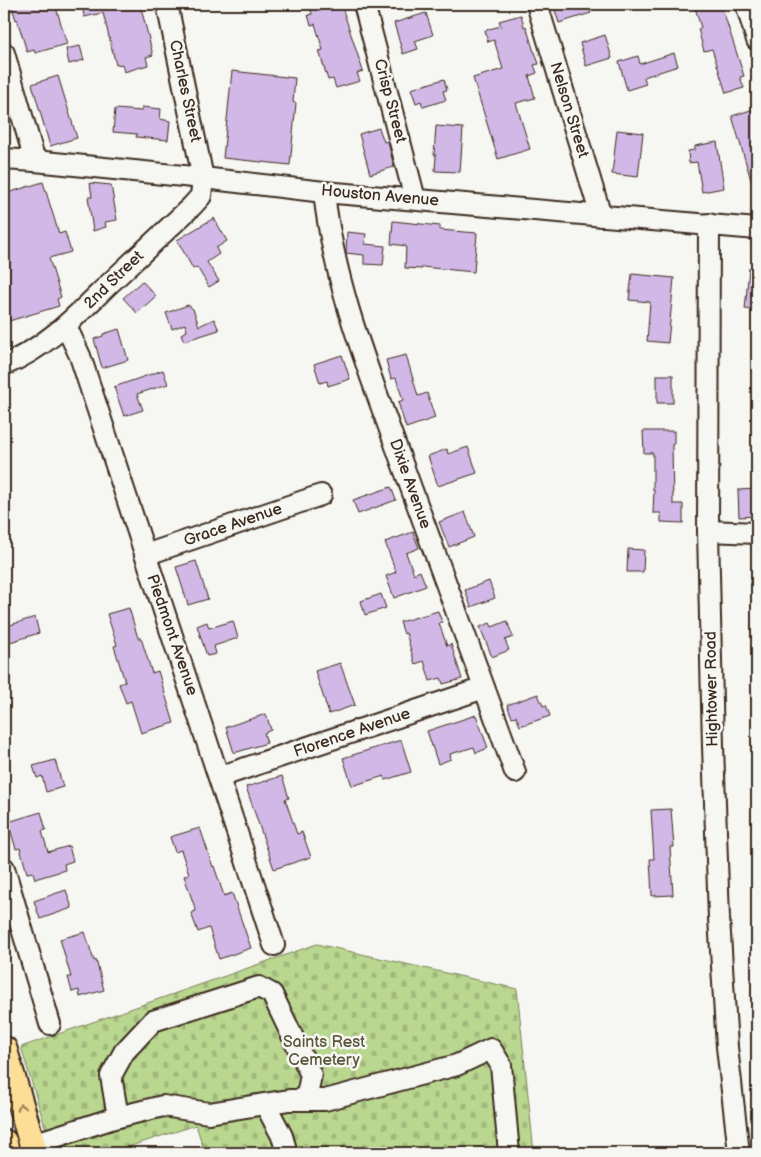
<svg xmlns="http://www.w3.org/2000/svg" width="761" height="1157" font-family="'Balsamiq Sans',sans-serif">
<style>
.cemetery{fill:url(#cemetery-stones);stroke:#7a8057}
.building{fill:#d1b8e7;stroke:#3b2a1e}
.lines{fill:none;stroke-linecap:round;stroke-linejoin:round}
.minor-casing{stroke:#3b2a1e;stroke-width:24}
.major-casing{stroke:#3b2a1e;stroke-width:29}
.minor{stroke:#f6f6f2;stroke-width:20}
.major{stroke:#fdde96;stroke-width:25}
.oneway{stroke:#9c845a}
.labels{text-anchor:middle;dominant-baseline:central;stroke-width:5;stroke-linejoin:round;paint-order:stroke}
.street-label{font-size:16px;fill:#3b2a1e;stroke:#f6f6f2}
.park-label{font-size:16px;fill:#5b553a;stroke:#f6f6f2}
</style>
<defs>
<pattern id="cemetery-stones" width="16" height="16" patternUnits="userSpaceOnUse" patternTransform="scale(1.25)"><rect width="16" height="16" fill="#bad790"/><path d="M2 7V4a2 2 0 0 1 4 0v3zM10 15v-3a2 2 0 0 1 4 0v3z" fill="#a1b97c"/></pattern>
</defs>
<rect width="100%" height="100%" fill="#f6f6f2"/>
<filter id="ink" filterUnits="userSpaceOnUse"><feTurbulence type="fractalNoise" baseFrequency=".02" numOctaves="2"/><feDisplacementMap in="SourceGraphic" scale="10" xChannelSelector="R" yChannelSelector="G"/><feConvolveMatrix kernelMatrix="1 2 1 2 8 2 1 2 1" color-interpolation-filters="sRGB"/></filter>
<g filter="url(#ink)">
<path class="cemetery" d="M317,944L517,989L534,1153H205L196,1125L109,1153H53L21,1047Z"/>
<g class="building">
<path d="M11,4H55L67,44L35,53L34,50L27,52L17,19L16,20Z"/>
<path d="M82,4H140L153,55L146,57L148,65L124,72L122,64L116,65L103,13L84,17Z"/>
<path d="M309,4H341L363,71L357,73L360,81L336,88L333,79L328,80L319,51L323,50L315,24L311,25L308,15L312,14Z"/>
<path d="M553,4H588L591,13L559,23Z"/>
<path d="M694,4H721L744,76L740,77L744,88L726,93L712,49L704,51L698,29L701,28Z"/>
<path d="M426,13L433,35L415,41L418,49L403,54L394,23Z"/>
<path d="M521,15L524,27L526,26L534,52H535L539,64L534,65L537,73L529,76L535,98L516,103L530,149L498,159L473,78L503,69L494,40L488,42L485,30L501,26L499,21Z"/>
<path d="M605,35L612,58L586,66L580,43Z"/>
<path d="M80,46L84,60L69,64L66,49Z"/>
<path d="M674,53L678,66L644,77L646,84L627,90L619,62L638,56L640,64Z"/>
<path d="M232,71L295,78L293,102L296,103L290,165L223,158Z"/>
<path d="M58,76L77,138L50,146L32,84Z"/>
<path d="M444,79L447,90L443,91L446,100L423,107L421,101L416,103L411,89Z"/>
<path d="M142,107L161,109L160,119L170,121L168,140L136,137L137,134L113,132L115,109L142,111Z"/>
<path d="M754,109L757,120V189L754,190L732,116Z"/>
<path d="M436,126L463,128L460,172L435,171L436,155H434Z"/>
<path d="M379,128L384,142L388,141L394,167L370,174L359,134Z"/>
<path d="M617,130L643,133L638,177L612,174Z"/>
<path d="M717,142L724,188L702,192L697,162L689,163L688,151L695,150V146Z"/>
<path d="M43,182L59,234L65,232L71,252L49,258L61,297L57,299L59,306L9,321L8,315L4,316V232L7,231L4,221V194Z"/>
<path d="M90,183L111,185L117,220L105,222L106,227L93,231L88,197H92Z"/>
<path d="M214,218L227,241L216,248L219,254L207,262L219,281L209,287L197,267L193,269L177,240Z"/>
<path d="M393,221L440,226V230L477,233L474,272L422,267V269L405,268L406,246L391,244Z"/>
<path d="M347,232L366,234L365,244L385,246L383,265L364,264V255L346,253Z"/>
<path d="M749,268L757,269V310L745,309Z"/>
<path d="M632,274L674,278L668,343L647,341L650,302L629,300Z"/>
<path d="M142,281L156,296L137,313L123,298Z"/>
<path d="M188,305L193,309L199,326L214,319L219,330L184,341L181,334L187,331L185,324L172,329L166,313Z"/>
<path d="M119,329L128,360L102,368L94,339L103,336V334Z"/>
<path d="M342,355L350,379L328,386L327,381L320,383L314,364Z"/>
<path d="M406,355L418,396L427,393L435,418L406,428L398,402L403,400L396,378L391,379L386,360Z"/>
<path d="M163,370L168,384L137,394L143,410L124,416L114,387Z"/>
<rect x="657" y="375" width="16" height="28"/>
<path d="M643,431H674V444H672L673,504H683V523L661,522V513H653L654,490H653V453H644Z"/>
<path d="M468,447L477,473L438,486L428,456L447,449L448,454Z"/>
<path d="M391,487L396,500L358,514L353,500Z"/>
<path d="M757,489V516L739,517L738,490Z"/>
<path d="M465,512L474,537L449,547L439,522Z"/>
<path d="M413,532L419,548L406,553L414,574L420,571L426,586L394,598L386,576L396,572L385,542Z"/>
<path d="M628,549L644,550L643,572H627Z"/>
<path d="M196,561L208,599L188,605L176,567Z"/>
<path d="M489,581L495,598L471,607L465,590Z"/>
<path d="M381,594L386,608L365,615L361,601Z"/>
<path d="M129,608L138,638H141L152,673L158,671L174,723L141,733L131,701L126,703L119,684L125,682L114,646L117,645L107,614Z"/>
<path d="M438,611L442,622L439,623L447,646L451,644L462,679L443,684L441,678L430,681L424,661L415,664L406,633L404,634L400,622Z"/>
<path d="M35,617L39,633L4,644V627Z"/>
<path d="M233,621L238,638L214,646L216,654L207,656L197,626L207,622L209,628Z"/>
<path d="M507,621L513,637L505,640L509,650L492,657L480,627L490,623L492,627Z"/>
<path d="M340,663L355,705L329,714L315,671Z"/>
<path d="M538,694L543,706L546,705L550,716L520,726L516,716L512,717L507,705Z"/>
<path d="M266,714L271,730L264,733L267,743L234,753L226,727Z"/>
<path d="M476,715L488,748L476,753L474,747L450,754L451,759L438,764L427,731Z"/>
<path d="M401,740L411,772L385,780L384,776L352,786L343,758Z"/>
<path d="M55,760L63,787L46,792L42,776L37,778L33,766Z"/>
<path d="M282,776L289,798L285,799L297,834L302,832L311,857L274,869L246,787Z"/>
<path d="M671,809L674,847H670L673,895L652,896L650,859H654L651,810Z"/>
<path d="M41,812L46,830L42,831L48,852L69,846L73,861L64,864L65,870L35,879L33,872L27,873L20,848L16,849L8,822Z"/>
<path d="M200,828L213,867L214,866L224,896L232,893L251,948L219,959L209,928L198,932L191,913L196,911L184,876L189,874L181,850L175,852L170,837Z"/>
<path d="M66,890L72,908L40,919L34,901Z"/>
<path d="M85,932L94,961L96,960L104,990L80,997L79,990L72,992L68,977H71L60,939Z"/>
</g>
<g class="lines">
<defs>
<g id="minor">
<path d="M364,4L415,199"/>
<path d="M537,4L601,216"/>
<path d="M746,4L757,40"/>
<path d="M4,53L35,161"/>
<path d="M4,159L35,161L203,178L324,192L757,229"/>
<path d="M324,192C334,286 370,374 402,463C440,566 477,669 515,772"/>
<path d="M709,224L708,531L713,746L719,918L727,1047L739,1153"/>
<path d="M66,326L80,356L274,945"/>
<path d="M4,365C46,348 77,315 109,284C137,258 164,232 192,206L201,196L203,178L167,4"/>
<path d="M708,531L757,533"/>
<path d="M145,555L321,495"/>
<path d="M219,777L484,688"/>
<path d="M4,868L50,1024"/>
<path d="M265,1104L282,1136L287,1153"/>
<path d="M118,1117L111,1076L124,1052L153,1021L259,987L272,994L311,1075L306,1100"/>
<path d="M33,1144L114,1118L163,1106L209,1113L289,1100H325L457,1065L491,1049L501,1065L509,1153"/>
</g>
<g id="major">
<path d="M4,1049L35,1153"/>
<path d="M4,1142L7,1153"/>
</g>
</defs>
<use href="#minor" class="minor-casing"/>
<use href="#major" class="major-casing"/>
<use href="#minor" class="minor"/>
<use href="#major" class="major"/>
</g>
<defs><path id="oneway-chevron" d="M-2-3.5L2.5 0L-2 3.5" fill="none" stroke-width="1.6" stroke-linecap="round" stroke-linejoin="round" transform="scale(1.25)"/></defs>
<use class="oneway" href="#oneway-chevron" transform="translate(21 1107) rotate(-107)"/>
</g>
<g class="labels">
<g class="street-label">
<text transform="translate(185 91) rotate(78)">Charles Street</text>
<text transform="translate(390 101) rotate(75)">Crisp Street</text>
<text transform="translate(569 110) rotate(73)">Nelson Street</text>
<text transform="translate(380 196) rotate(5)">Houston Avenue</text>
<text transform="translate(114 280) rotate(-44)">2nd Street</text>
<text transform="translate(410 484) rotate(70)">Dixie Avenue</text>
<text transform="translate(233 525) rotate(-19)">Grace Avenue</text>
<text transform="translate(172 635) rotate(71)">Piedmont Avenue</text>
<text transform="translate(712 689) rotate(-91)">Hightower Road</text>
<text transform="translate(352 733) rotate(-19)">Florence Avenue</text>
</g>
<g class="park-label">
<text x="324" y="1042">Saints Rest<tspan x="324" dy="18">Cemetery</tspan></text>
</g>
</g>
<rect width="761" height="1157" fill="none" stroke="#f6f6f2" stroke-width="20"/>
<rect x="10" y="10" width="741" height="1137" fill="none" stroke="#3b2a1e" stroke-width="2" filter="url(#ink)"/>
</svg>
